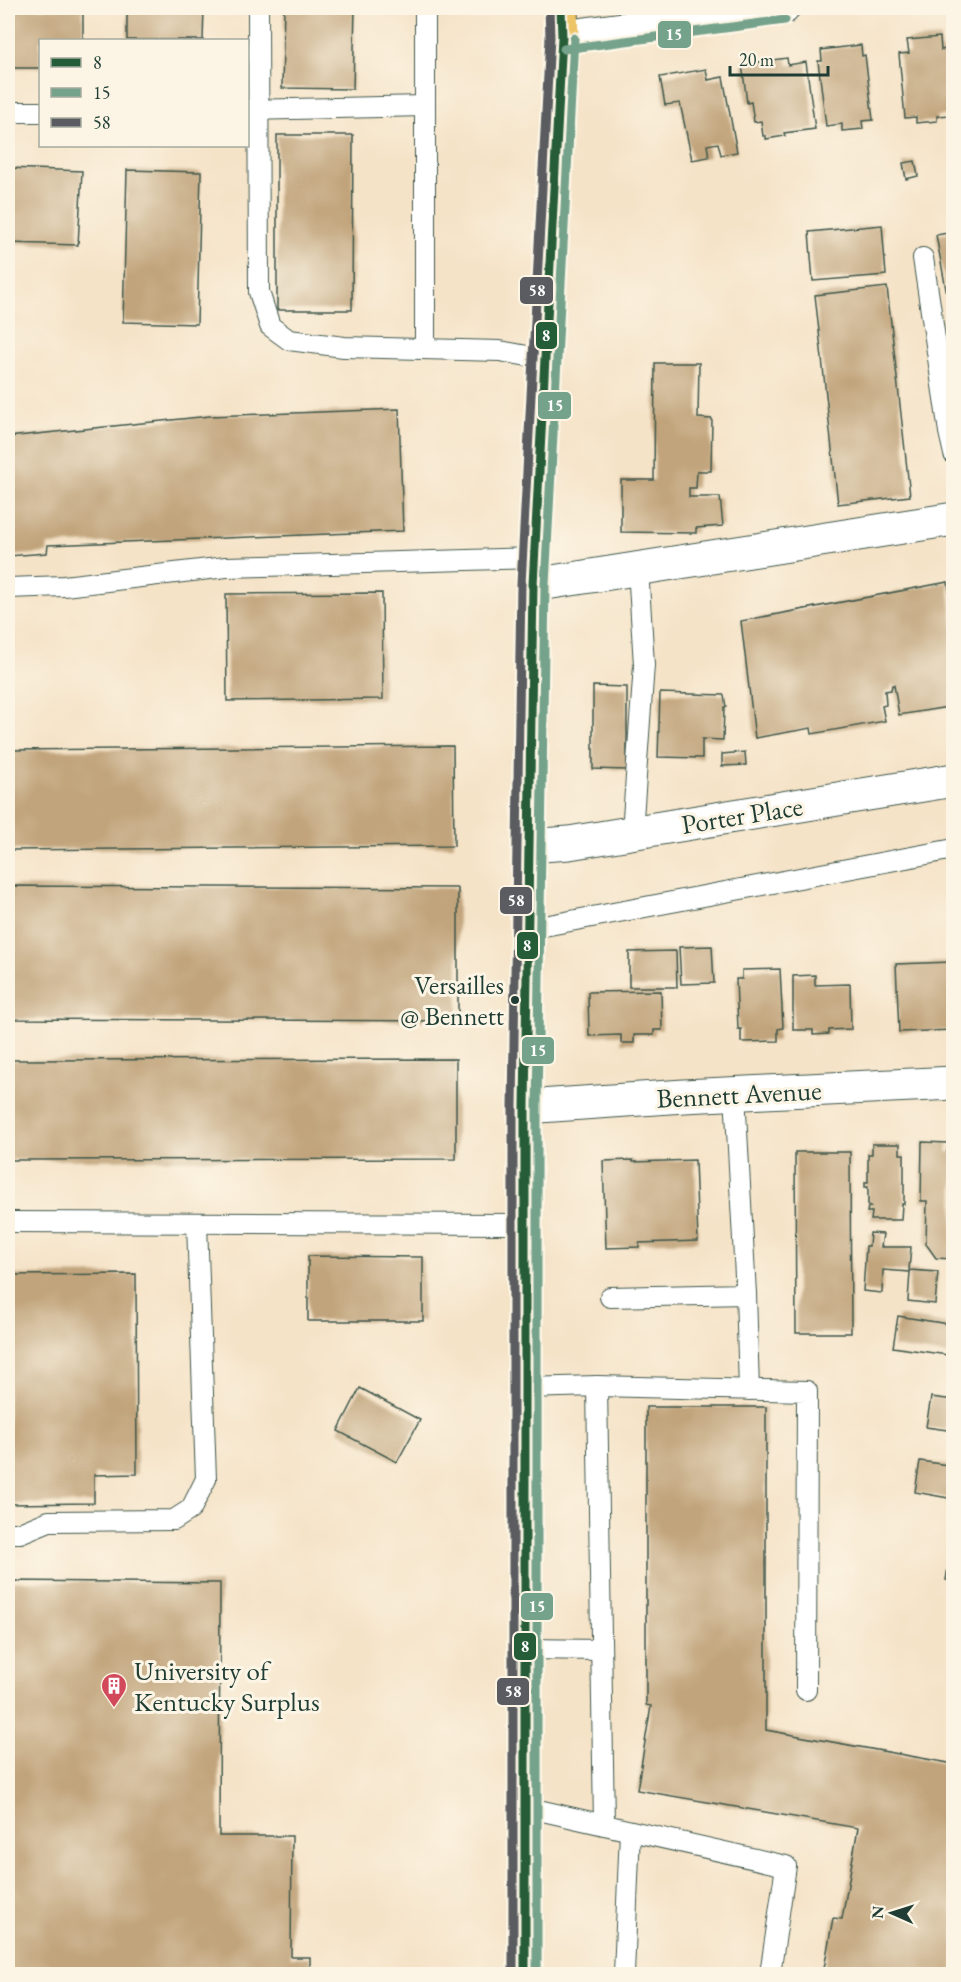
<svg xmlns="http://www.w3.org/2000/svg" width="961" height="1982" font-family="'EB Garamond',serif">
<style>
.building{fill:#c1a47b}
.lines{fill:none;stroke-linecap:round;stroke-linejoin:round}
.lane-casing{stroke:#3f564a;stroke-width:22}
.street-casing{stroke:#3f564a;stroke-width:35}
.primary-casing{stroke:#3f564a;stroke-width:35}
.lane{stroke:#fff;stroke-width:20}
.street{stroke:#fff;stroke-width:33}
.primary{stroke:#eec469;stroke-width:33}
.bus-1-casing{stroke:#fcf5e5;stroke-width:14}
.bus-2-casing{stroke:#fcf5e5;stroke-width:14}
.bus-3-casing{stroke:#fcf5e5;stroke-width:14}
.bus-1{stroke:#255d39;stroke-width:9}
.bus-2{stroke:#75a28b;stroke-width:9}
.bus-3{stroke:#5a5c61;stroke-width:9}
.bus-dot{fill:#1f3d34;stroke:#fcf5e5;stroke-width:2}
.labels{text-anchor:middle;dominant-baseline:central;stroke-width:6;stroke-linejoin:round;paint-order:stroke}
.bus-label{font-size:26px;fill:#1f3d34;stroke:#fcf5e5;text-anchor:end}
.street-label{font-size:27px;fill:#1f3d34;stroke:#fcf5e5}
.poi-label{font-size:27px;fill:#1f3d34;stroke:#fcf5e5;text-anchor:start}
.line-badge{stroke:#fcf5e5;stroke-width:2}
.badge-label{font-size:16px;text-anchor:middle;font-weight:bold;fill:#fff}
</style>
<rect width="100%" height="100%" fill="#fcf5e5"/>
<filter id="ink" filterUnits="userSpaceOnUse"><feTurbulence type="fractalNoise" baseFrequency=".0167" numOctaves="2"/><feDisplacementMap in="SourceGraphic" scale="12" xChannelSelector="R" yChannelSelector="G"/><feConvolveMatrix kernelMatrix="1 2 1 2 8 2 1 2 1" color-interpolation-filters="sRGB"/></filter>
<filter id="wash" filterUnits="userSpaceOnUse"><feTurbulence type="fractalNoise" baseFrequency=".008" numOctaves="4" result="noise"/><feDisplacementMap in="SourceGraphic" scale="24" xChannelSelector="R" yChannelSelector="G"/><feGaussianBlur stdDeviation="1.35" result="paint"/><feColorMatrix in="noise" values="0 0 0 0 0 0 0 0 0 0 0 0 0 0 0 0 0 1.4 0 .05"/><feComposite in="paint" operator="in"/></filter>
<g filter="url(#wash)">
<rect width="100%" height="100%" fill="#f5e3c8"/>
<g id="blocks">
<g class="building">
<path d="M8,8H83V40H40V68H8Z"/>
<path d="M127,8H204L203,40H127Z"/>
<path d="M284,8H355L353,89L282,88Z"/>
<path d="M940,37L941,50L946,49L952,115L937,116V121L916,123V117L905,118L899,54L909,53L907,40Z"/>
<path d="M861,45L862,56L865,55L873,120L862,121L863,129L842,131V124L826,126L818,61H822L821,50Z"/>
<path d="M787,58L788,65L806,62L815,129L784,133L785,136L766,139V136H763L761,121L754,122L751,102L747,103L742,64Z"/>
<path d="M706,69L708,80L723,77L737,152L721,155L718,143L707,145L709,157L692,160L680,103L665,105L660,77Z"/>
<path d="M277,135H353L352,310H277Z"/>
<path d="M915,161L918,176L906,179L903,163Z"/>
<path d="M8,168L82,171L78,245L8,243Z"/>
<path d="M127,170L201,172L197,324L123,322Z"/>
<path d="M882,225L886,275L813,281L809,232Z"/>
<path d="M954,232V322H952L936,235Z"/>
<path d="M887,287L910,496L838,504L815,295Z"/>
<path d="M655,363H699L698,418L712,419L711,471H697L696,488H689V497H720L723,526L696,528V533L621,532V480H654Z"/>
<path d="M399,409L403,531L48,545L47,553L8,556V437L210,416Z"/>
<path d="M948,582L954,632V706L899,715L894,685H892L891,690L885,691L886,705L882,706L885,721L812,734L811,728L755,738L741,621Z"/>
<path d="M382,593L383,699L227,701L226,594Z"/>
<path d="M593,686L627,687V770L593,769Z"/>
<path d="M660,693L724,695L726,707H724L723,740L702,739V758L658,757Z"/>
<path d="M453,746L454,846L8,850V750Z"/>
<path d="M745,752L746,765L722,766V754Z"/>
<path d="M8,886L458,888V1021L8,1019Z"/>
<path d="M712,946L714,983L681,984L679,947Z"/>
<path d="M676,951L677,987H629V952Z"/>
<path d="M952,962L954,1030L899,1032L896,964Z"/>
<path d="M780,969L783,1028L778,1029V1041L741,1042V1029H738L736,979H742V970Z"/>
<path d="M815,975V985L850,984L851,1029L829,1030V1034L813,1035V1030H793V976Z"/>
<path d="M661,991L662,1030H654V1035H634V1043H621V1035L589,1036L588,992Z"/>
<path d="M456,1059V1159L8,1160V1060Z"/>
<path d="M922,1142L948,1143L947,1152H954L953,1259L936,1258L926,1244L927,1201H921Z"/>
<path d="M872,1144H900V1154H904V1204H902L901,1220H871L872,1212H867L868,1207H871L868,1204V1187H865V1182H868V1154H872Z"/>
<path d="M795,1152H850L851,1333H796Z"/>
<path d="M633,1160V1162L695,1160L698,1241L639,1243V1247L606,1248L603,1161Z"/>
<path d="M870,1233L883,1234L881,1247H911L909,1270L938,1272L935,1304L908,1301L910,1272L883,1270L882,1293L863,1291L866,1246H869Z"/>
<path d="M308,1256L423,1257V1321H308Z"/>
<path d="M136,1274L137,1474L94,1475V1503L8,1504V1275Z"/>
<path d="M898,1316L954,1325V1356L893,1347Z"/>
<path d="M360,1388L420,1420L397,1462L338,1431Z"/>
<path d="M931,1397L954,1400V1431L926,1427Z"/>
<path d="M646,1407H766V1730L954,1764V1974H823L833,1918L842,1919L858,1828L637,1790L651,1706L646,1705Z"/>
<path d="M920,1461L954,1466V1499L915,1492Z"/>
<path d="M952,1541L954,1542V1581L946,1580Z"/>
<path d="M8,1581L220,1583L219,1836H292L291,1957H310V1974H8Z"/>
</g>
</g>
</g>
<g filter="url(#ink)">
<use href="#blocks" fill-opacity="0" stroke="#3f564a" stroke-width="1.5"/>
<g class="lines">
<defs>
<g id="lane">
<path d="M258,8L259,292L270,326L289,340L344,347L500,351L544,359"/>
<path d="M425,8V349"/>
<path d="M248,110L425,106"/>
<path d="M8,112H40"/>
<path d="M923,258L949,432L954,454"/>
<path d="M8,588L64,586L226,567L534,558"/>
<path d="M632,832L644,665L638,568"/>
<path d="M528,929L954,849"/>
<path d="M8,1222L525,1224"/>
<path d="M746,1294L749,1390"/>
<path d="M610,1297L746,1294L735,1094"/>
<path d="M597,1386L807,1391L806,1690"/>
<path d="M525,1388L597,1386L604,1825"/>
<path d="M8,1533H20L49,1521L174,1520L191,1509L206,1479L197,1223"/>
<path d="M525,1649L601,1650"/>
<path d="M525,1807L786,1866L770,1974"/>
<path d="M624,1974L630,1831"/>
</g>
<g id="street">
<path d="M562,37L783,8"/>
<path d="M533,585L954,519"/>
<path d="M529,846L569,843L954,780"/>
<path d="M525,1107L684,1096L954,1083"/>
</g>
<path id="primary" d="M525,1974V1107L533,585L562,37L561,8"/>
</defs>
<use href="#lane" class="lane-casing"/>
<use href="#street" class="street-casing"/>
<use href="#primary" class="primary-casing"/>
<use href="#lane" class="lane"/>
<use href="#street" class="street"/>
<use href="#primary" class="primary"/>
<defs>
<path id="bus-1" d="M525,1974V1107L533,585L562,37L561,8"/>
<g id="bus-2">
<path d="M564,49L785,20"/>
<path d="M537,1974V1107L545,585L574,38"/>
</g>
<path id="bus-3" d="M513,1974V1107L521,585L550,37L549,8"/>
</defs>
<use href="#bus-1" class="bus-1-casing"/>
<use href="#bus-2" class="bus-2-casing"/>
<use href="#bus-3" class="bus-3-casing"/>
<use href="#bus-1" class="bus-1"/>
<use href="#bus-2" class="bus-2"/>
<use href="#bus-3" class="bus-3"/>
</g>
</g>
<defs>
<symbol id="building-pin" viewBox="-11 -11 22 30"><path d="M0 17L-7.5 6A9.5 9.5 0 1 1 7.5 6Z" fill="#d1495b" stroke="#fcf5e5"/><path d="M-4-6H4V6H1V3H-1V6H-4ZM-2.5-4.3h1.7v1.8h-1.7ZM.8-4.3h1.7v1.8H.8ZM-2.5-1h1.7V.8h-1.7ZM.8-1h1.7V.8H.8Z" fill="#fff"/></symbol>
</defs>
<g fill-rule="evenodd">
<use href="#building-pin" x="99" y="1671" width="30" height="40"/>
</g>
<circle class="bus-dot" cx="515" cy="1000" r="5"/>
<g class="labels">
<g class="bus-label">
<text x="504" y="985">Versailles<tspan x="504" dy="31">@ Bennett</tspan></text>
</g>
<g class="street-label">
<text transform="translate(742 815) rotate(-9)">Porter Place</text>
<text transform="translate(739 1094) rotate(-3)">Bennett Avenue</text>
</g>
<g class="poi-label">
<text x="134" y="1670">University of<tspan x="134" dy="31">Kentucky Surplus</tspan></text>
</g>
</g>
<g class="line-badge">
<rect x="657" y="20" width="35" height="29" rx="6" fill="#75a28b"/>
<rect x="519" y="276" width="35" height="29" rx="6" fill="#5a5c61"/>
<rect x="535" y="321" width="23" height="29" rx="6" fill="#255d39"/>
<rect x="537" y="391" width="35" height="29" rx="6" fill="#75a28b"/>
<rect x="499" y="886" width="34" height="29" rx="6" fill="#5a5c61"/>
<rect x="516" y="931" width="23" height="29" rx="6" fill="#255d39"/>
<rect x="521" y="1036" width="34" height="29" rx="6" fill="#75a28b"/>
<rect x="520" y="1592" width="34" height="29" rx="6" fill="#75a28b"/>
<rect x="513" y="1632" width="24" height="29" rx="6" fill="#255d39"/>
<rect x="496" y="1677" width="34" height="29" rx="6" fill="#5a5c61"/>
</g>
<g class="badge-label">
<text x="674" y="40">15</text>
<text x="537" y="296">58</text>
<text x="546" y="341">8</text>
<text x="555" y="411">15</text>
<text x="516" y="906">58</text>
<text x="527" y="951">8</text>
<text x="538" y="1056">15</text>
<text x="537" y="1612">15</text>
<text x="525" y="1652">8</text>
<text x="513" y="1697">58</text>
</g>
<rect width="961" height="1982" fill="none" stroke="#fcf5e5" stroke-width="30"/>
<rect x="39" y="39" width="210" height="108" fill="#fcf5e5" stroke="#a4ab9e" stroke-width="1.5"/>
<rect x="51" y="58" width="30" height="9" fill="#255d39" stroke="#a4ab9e" stroke-width="1.5"/>
<text x="93" y="69" font-size="18" fill="#1f3d34">8</text>
<rect x="51" y="88" width="30" height="9" fill="#75a28b" stroke="#a4ab9e" stroke-width="1.5"/>
<text x="93" y="99" font-size="18" fill="#1f3d34">15</text>
<rect x="51" y="118" width="30" height="9" fill="#5a5c61" stroke="#a4ab9e" stroke-width="1.5"/>
<text x="93" y="129" font-size="18" fill="#1f3d34">58</text>
<g transform="translate(892 1913) rotate(273)" stroke="#fcf5e5" stroke-width="4.5" paint-order="stroke">
<path d="M0-4.5L10 22L0 15L-10 22Z" fill="#1f3d34"/>
<text y="-9" font-size="16" font-weight="bold" text-anchor="middle" fill="#1f3d34">N</text>
</g>
<path d="M730 66v9h98v-9" fill="none" stroke="#1f3d34" stroke-width="3"/>
<text x="739" y="66" font-size="18" fill="#1f3d34" stroke="#fcf5e5" stroke-width="4.5" paint-order="stroke">20 m</text>
</svg>
